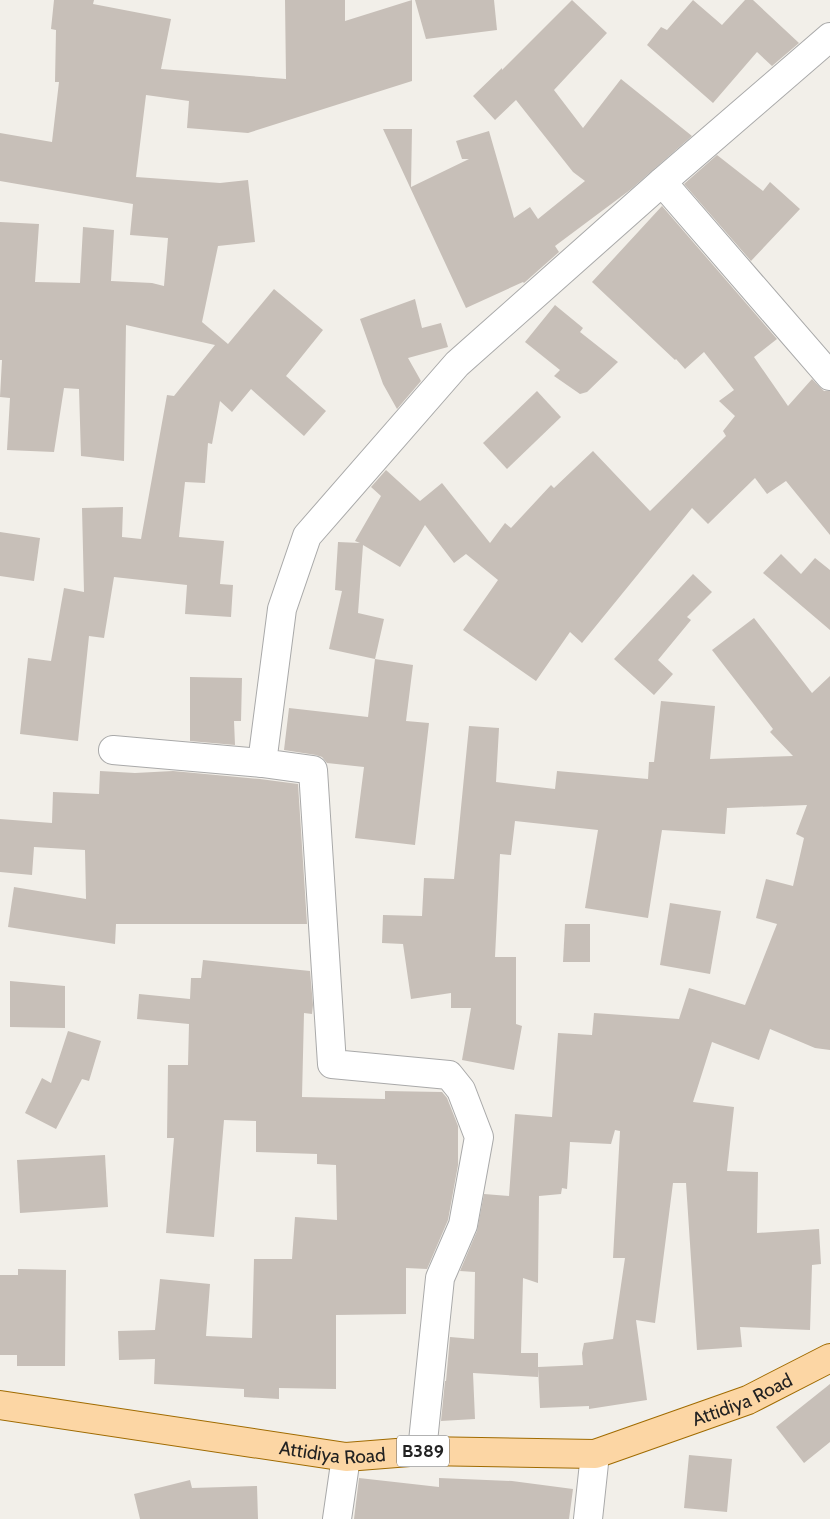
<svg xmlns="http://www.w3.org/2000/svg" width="830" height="1519" font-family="Cabin,sans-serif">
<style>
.building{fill:#c7bfb8;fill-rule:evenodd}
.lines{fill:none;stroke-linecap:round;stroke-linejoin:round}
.minor-casing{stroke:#a9a9a9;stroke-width:30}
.major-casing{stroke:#a06b00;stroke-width:30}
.minor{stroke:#fff;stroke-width:28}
.major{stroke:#fcd6a4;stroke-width:28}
.labels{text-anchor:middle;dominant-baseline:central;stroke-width:4;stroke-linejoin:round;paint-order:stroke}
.shield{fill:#fff;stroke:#646464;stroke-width:1}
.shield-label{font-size:18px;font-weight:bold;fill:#222}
.street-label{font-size:19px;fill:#222;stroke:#fff}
</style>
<rect width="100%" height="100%" fill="#f2efe9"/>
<g class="building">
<path d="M54,0H94L93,4L171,19L161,69L286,79L285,0H345V21L412,0V81L248,133L187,128L189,101L146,95L136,177L220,183L248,180L255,242L218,246L202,322L228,344L274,289L323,330L286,376L326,411L304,436L251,389L232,412L220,401L212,444L208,443L205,483L185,482L179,537L224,541L220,584L233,585L231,617L185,614L187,585L114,577L104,638L89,636L78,741L20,734L28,658L51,661L64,588L84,592L82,508L123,507L122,537L141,539L167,395L174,396L215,345L126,325L124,461L81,456L79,389L64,388L54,452L7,450L10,398L0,397L2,360H0V222L39,224L35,282L80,283L83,227L114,230L111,281L152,283L164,286L168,238L130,235L133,204L0,181V133L52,142L59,82H55L56,30L51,29Z"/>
<path d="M415,0H494L497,30L426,39Z"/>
<path d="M572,0L607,33L554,90L583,128L621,79L692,136L630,190L555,246L559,252L524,283L523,282L466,308L383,129H412L411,187L469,159H462L456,141L489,131L514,218L530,207L538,219L585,181L573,172L516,100L495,120L473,96L502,68V70Z"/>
<path d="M693,0L722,25L745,0H753L799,43L772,66L757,52L713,103L647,45L661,27L667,30Z"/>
<path d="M717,155L763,191L770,182L800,209L751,261L684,184Z"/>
<path d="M662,206L777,339L754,357L788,406L812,379L824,391H830V535L786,481L767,494L755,478L708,524L692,508L582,643L570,632L536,681L463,630L498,580L466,554L454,563L425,525L400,567L363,545L358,613L384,619L375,659L329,649L342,591L335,590L338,542L360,543L355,541L381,496L371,487L386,470L420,501L442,483L490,543L505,523L511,528L551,485L554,488L593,451L650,511L726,436L723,431L735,416L719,401L734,390L704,352L685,369L676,359L675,360L592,282Z"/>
<path d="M415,299L422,328L441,323L448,347L408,358L421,381L397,409L383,384L360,319Z"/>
<path d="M555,305L583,328L580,332L618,362L587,392L580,394L554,376L560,370L525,342Z"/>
<path d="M537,391L561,417L507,469L483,443Z"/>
<path d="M0,532L40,538L34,581L0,576Z"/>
<path d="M781,554L801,574L815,558L830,570V630L763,573Z"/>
<path d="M693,574L712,592L687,617L691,620L658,660L673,674L654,695L614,659Z"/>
<path d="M754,618L812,693L830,676V1050L815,1048L770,1029L759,1060L712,1042L693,1102L734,1107L727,1171L758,1172L757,1233L819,1229L821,1264L812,1265L810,1330L740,1327L742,1347L697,1350L686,1183H673L655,1323L636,1320L647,1400L589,1409V1406L540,1408L538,1367V1377L473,1373L475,1419L441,1421L445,1381H446L450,1337L474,1339L475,1272L460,1271L477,1231L484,1194L509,1196L515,1114L552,1117L558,1033L592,1035L594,1013L679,1019L689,988L745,1005L777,924L756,918L766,879L793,886L804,838L796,834L807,805L727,808L725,834L662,830L648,918L585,908L598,830L515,821L511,855L500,854L495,957H516V1024L522,1026L514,1070L462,1060L471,1008H451V993L411,999L403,944L382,943L383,915L422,916L424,878L454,879L469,726L499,728L496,782L555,789L557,771L648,779L649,762H654L661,701L715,706L710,759L793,756L770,732L773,729L712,650ZM615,1130L620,1131L613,1258H625L613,1339L584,1343L582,1353L583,1365L538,1367V1353H521L523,1278L538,1283L539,1196L561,1194L562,1188L567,1189L570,1142L611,1144Z"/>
<path d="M375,659L413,665L406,721L429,723L415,845L355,838L364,767L327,763L322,757L316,755L284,750L289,708L368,717Z"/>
<path d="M190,677L242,678L241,721H234L235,745L190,741Z"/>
<path d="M100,771L135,773L173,771L260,779L298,784L307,924H116L115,944L8,927L14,887L86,899L85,850L34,847L32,875L0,872V819L52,823L53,792L99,794Z"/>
<path d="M670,903L721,911L710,974L660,965Z"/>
<path d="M565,924H590V962H563Z"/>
<path d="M203,960L310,971L313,1005L312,1014L304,1013L302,1097L385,1099V1091L442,1092L447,1098L458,1126V1165L448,1220L427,1269L406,1268V1314L336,1315V1389L279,1388V1399L244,1397V1389L154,1384L155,1359L119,1360L118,1331L155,1330L160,1279L210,1284L206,1336L252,1338L254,1259H292L295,1217L337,1220L336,1165L317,1164V1154L256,1152V1121L224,1120L214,1237L166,1233L174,1138H167L168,1065H188L189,1024L137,1019L139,994L190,999L191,978H201Z"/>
<path d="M10,981L65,986V1028L10,1027Z"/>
<path d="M68,1031L101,1041L89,1081L82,1079L56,1129L25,1113L42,1078L51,1083Z"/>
<path d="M105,1155L108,1207L20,1213L17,1160Z"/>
<path d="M18,1269L66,1270L65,1366H17V1355H0V1275H18Z"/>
<path d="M830,1384V1442L804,1463L776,1427Z"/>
<path d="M689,1455L732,1459L727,1512L684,1508Z"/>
<path d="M359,1478L439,1487V1478L512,1481L573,1489L569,1519H354Z"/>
<path d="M190,1480L192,1488L257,1486L258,1519H140L134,1494Z"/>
</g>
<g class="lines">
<defs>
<g id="minor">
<path d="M662,182L830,376"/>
<path d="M113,750L262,763"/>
<path d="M422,1451L440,1278L463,1225L479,1137L461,1090L449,1075L332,1064L313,770L262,763L282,609L307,536L457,364L662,182L830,37"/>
<path d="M337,1519L346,1457"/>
<path d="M588,1519L595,1454"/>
</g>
<g id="major">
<path id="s1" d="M0,1405L346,1457L422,1451L595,1454L748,1400L830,1358"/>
</g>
</defs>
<use href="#minor" class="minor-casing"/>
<use href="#major" class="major-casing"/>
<use href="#minor" class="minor"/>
<use href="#major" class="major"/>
</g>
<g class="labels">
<rect class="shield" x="397" y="1435.5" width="52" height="31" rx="4"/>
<g class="shield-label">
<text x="423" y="1451">B389</text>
</g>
<g class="street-label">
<text stroke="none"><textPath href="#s1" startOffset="756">Attidiya Road</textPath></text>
<text stroke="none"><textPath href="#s1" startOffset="336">Attidiya Road</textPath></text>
</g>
</g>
</svg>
